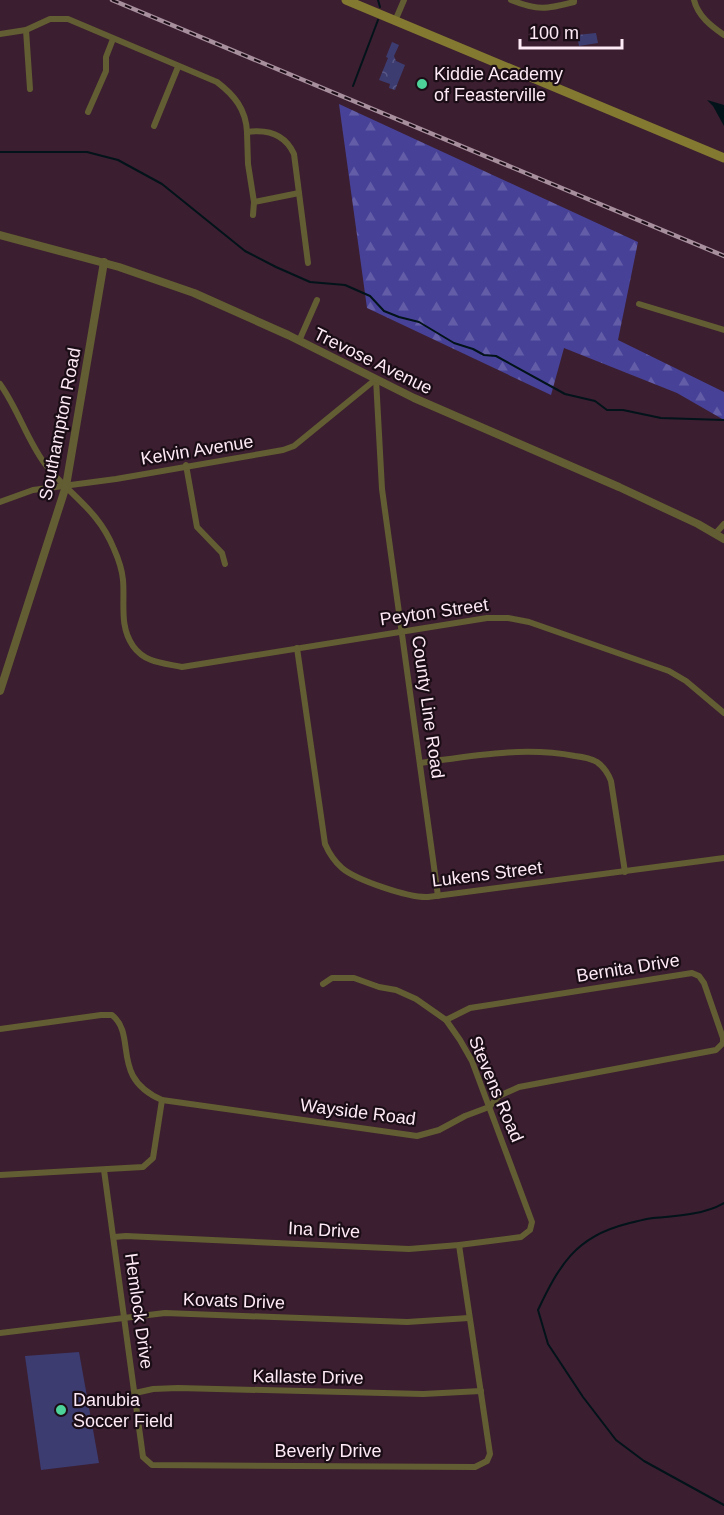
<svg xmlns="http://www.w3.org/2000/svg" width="724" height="1515" font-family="Arial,sans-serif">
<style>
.forest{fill:url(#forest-firs)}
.park{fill:url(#park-crowns)}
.pitch{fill:#3c3c71}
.water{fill:#021319}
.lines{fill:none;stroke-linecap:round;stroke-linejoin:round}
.stream{stroke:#021319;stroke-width:2}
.minor{stroke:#625d32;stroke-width:6}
.tertiary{stroke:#625d32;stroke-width:8}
.secondary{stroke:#837931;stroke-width:9}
.rail-casing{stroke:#a78f9e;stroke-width:4.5}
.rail{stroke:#1a0d15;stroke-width:2;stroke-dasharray:7;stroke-linecap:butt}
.poi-dot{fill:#4dd39a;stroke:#1a0d15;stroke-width:2}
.labels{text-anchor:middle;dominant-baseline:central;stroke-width:4.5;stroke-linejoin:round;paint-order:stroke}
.poi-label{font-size:18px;fill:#feeaf6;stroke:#1a0d15;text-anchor:start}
.street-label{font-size:18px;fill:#feeaf6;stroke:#1a0d15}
</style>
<defs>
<pattern id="forest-firs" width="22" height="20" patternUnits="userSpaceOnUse" patternTransform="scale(1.5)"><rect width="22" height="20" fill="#474298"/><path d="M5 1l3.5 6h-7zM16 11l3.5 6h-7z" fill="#635da7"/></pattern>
<pattern id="park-crowns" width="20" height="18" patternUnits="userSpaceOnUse" patternTransform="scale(1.5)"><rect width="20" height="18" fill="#3c3c71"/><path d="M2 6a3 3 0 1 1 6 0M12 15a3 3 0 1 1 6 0" fill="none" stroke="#595886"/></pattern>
</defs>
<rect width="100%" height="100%" fill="#3b1e30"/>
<path class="forest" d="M339,104L638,242L618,340L724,392V420L677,393L564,348L551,395L367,308Z"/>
<g class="park">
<path d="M596,33L598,43L579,46L577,35Z"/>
<path d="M392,42L399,45L394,56L396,61L405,65L395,90L389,88L390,84L379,80L388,58L386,57Z"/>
</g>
<path class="pitch" d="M79,1352L99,1463L41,1470L25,1356Z"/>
<path class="water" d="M707,100L724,105V126L713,106Z"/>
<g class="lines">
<g class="stream">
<path d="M378,0L380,7"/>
<path d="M353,86L378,20"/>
<path d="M0,152H87L118,160L162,184L245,251L276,267L310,282L345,285L370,296L384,311L399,317L419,322L454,343L473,349L484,355L496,356L565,394L595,401L607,410H623L661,418L724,420"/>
<path d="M724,1203C703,1215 676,1216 653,1218C644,1219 635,1222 626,1224C575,1237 559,1266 538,1310L548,1344L583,1397L616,1440L644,1461L724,1505"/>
</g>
<g class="minor">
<path d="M511,0C538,11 547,9 574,2V0"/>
<path d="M694,0C698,16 711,26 724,35"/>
<path d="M395,21L404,0"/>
<path d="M26,30L30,89"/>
<path d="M0,34L26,30L50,19H68L217,82C234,95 246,109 247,132C268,129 285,134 294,154L308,263"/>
<path d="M88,112L106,71V57L113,39"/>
<path d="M154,126L178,67"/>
<path d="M247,132L248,164L254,202L253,215"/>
<path d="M254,202L299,193"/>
<path d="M639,304L724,330"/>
<path d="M299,341L317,300"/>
<path d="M376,379L382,489L438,896"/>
<path d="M0,384C18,409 27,440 45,464C69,495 98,509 114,549C118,558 122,569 123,580C125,603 119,626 133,646C145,663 163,663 182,667L487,618H508L529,622L669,671L686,681L724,713"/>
<path d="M186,465L197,527L222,553L225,564"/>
<path d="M0,502L33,490L116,479L283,450L294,446L376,379"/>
<path d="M715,534L724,524"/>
<path d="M297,648L325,844C329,853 334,861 342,868C356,880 409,898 428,897L724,858"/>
<path d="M420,763C472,756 523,746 575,756C583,757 590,758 597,762C604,767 608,773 611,781L625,872"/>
<path d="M0,1029L101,1015H112C138,1036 109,1077 162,1100L417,1136L439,1130L465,1116L489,1107L499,1096L519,1087L716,1050L723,1043V1038L704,983L699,976L692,973L470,1008L446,1020"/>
<path d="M104,1170L143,1457L152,1465L475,1467L487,1461L490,1454L459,1245"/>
<path d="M0,1175L143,1167L153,1158L162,1100"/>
<path d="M114,1237L126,1236L409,1249L459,1245L521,1237L530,1230L532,1222L472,1061L460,1040L446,1020L416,999L396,990L379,987L354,978H332L323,984"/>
<path d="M0,1333L165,1313L407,1322L469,1318"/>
<path d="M135,1393L153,1389L178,1388L423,1394L481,1391"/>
</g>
<g class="tertiary">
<path d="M0,235L119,267L194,293L288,335L414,398L619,487L698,524L724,539"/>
<path d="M0,691L66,486L104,262"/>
</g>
<path class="secondary" d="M346,0L724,158"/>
<defs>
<path id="rail" d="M112,0L724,256"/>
</defs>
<use href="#rail" class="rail-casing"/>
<use href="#rail" class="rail"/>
</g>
<g class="poi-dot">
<circle cx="422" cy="84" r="6"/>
<circle cx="61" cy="1410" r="6"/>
</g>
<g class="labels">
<g class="poi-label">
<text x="434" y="74">Kiddie Academy<tspan x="434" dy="21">of Feasterville</tspan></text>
<text x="73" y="1400">Danubia<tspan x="73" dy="21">Soccer Field</tspan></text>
</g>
<g class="street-label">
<text transform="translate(373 361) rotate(26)">Trevose Avenue</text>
<text transform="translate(60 424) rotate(-79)">Southampton Road</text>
<text transform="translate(197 450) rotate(-9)">Kelvin Avenue</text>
<text transform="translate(434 612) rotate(-8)">Peyton Street</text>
<text transform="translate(428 707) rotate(82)">County Line Road</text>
<text transform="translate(487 874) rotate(-7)">Lukens Street</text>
<text transform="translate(628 968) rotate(-9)">Bernita Drive</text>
<text transform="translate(496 1089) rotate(67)">Stevens Road</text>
<text transform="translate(358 1112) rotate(7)">Wayside Road</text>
<text transform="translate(324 1230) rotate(3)">Ina Drive</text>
<text transform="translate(234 1301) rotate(2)">Kovats Drive</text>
<text transform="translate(139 1311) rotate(82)">Hemlock Drive</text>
<text transform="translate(308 1377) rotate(1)">Kallaste Drive</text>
<text x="328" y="1451">Beverly Drive</text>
</g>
</g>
<path d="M520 39v9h102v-9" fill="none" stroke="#feeaf6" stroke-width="3"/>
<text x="529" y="39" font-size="18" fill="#feeaf6" stroke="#1a0d15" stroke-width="4.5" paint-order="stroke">100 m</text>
</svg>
